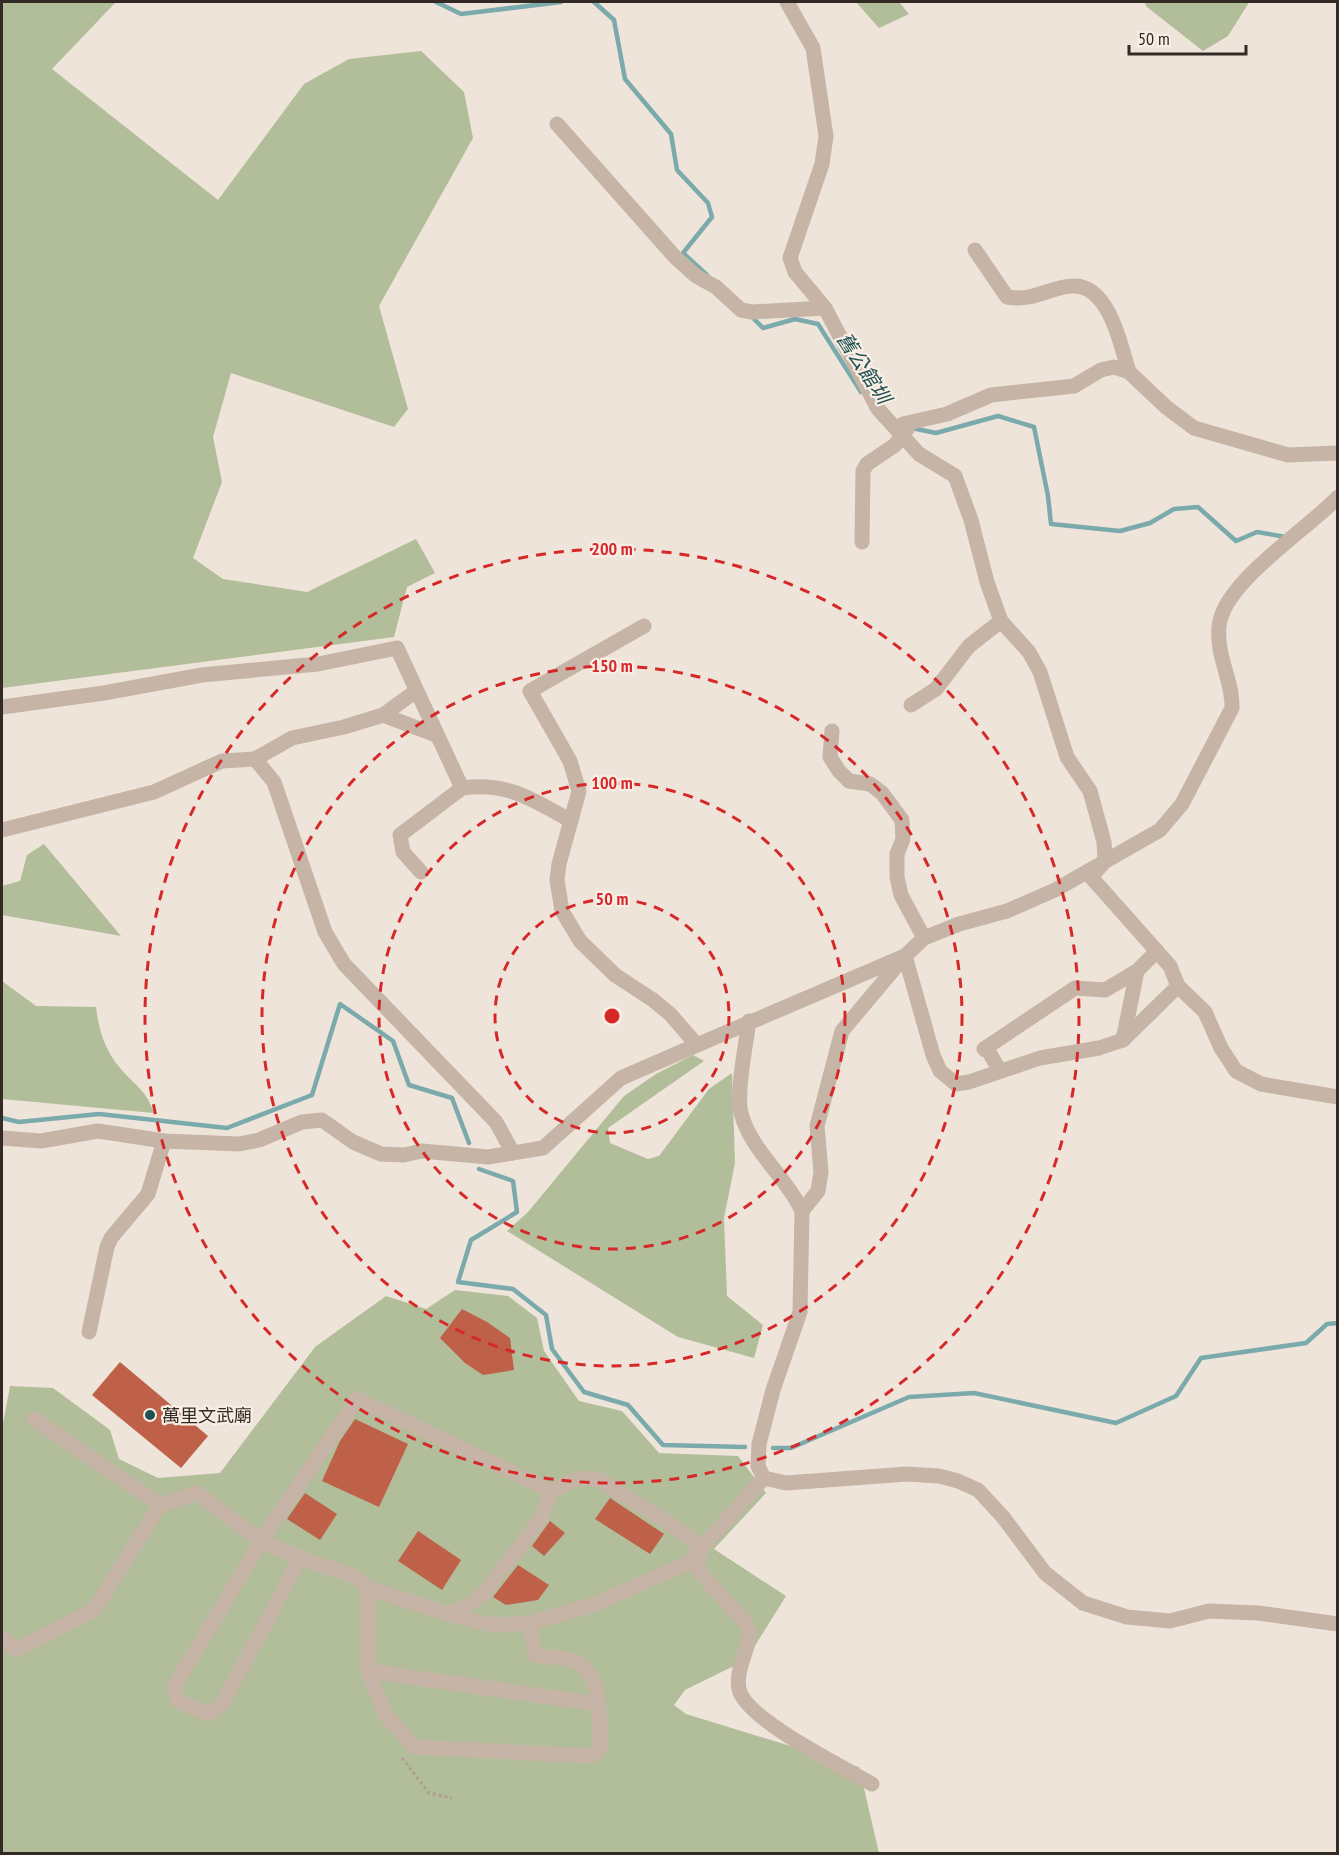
<svg xmlns="http://www.w3.org/2000/svg" width="1339" height="1855" font-family="'PT Sans Narrow','Noto Sans TC',sans-serif">
<style>
.green{fill:#b2bd9a}
.lines{fill:none;stroke-linecap:round;stroke-linejoin:round}
.stream{stroke:#7aaaab;stroke-width:4.5}
.building{fill:#be6148}
.path{stroke:#b29e90;stroke-width:3;stroke-dasharray:3 3;stroke-linecap:butt}
.minor{stroke:#c6b4a6;stroke-width:15}
.ring{fill:none;stroke:#d62828;stroke-width:3;stroke-dasharray:10 8}
.poi-dot{fill:#1f5052;stroke:#f8eee5;stroke-width:2}
.labels{text-anchor:middle;dominant-baseline:central;stroke-width:4.5;stroke-linejoin:round;paint-order:stroke}
.poi-label{font-size:18px;fill:#332a26;stroke:#f8eee5;text-anchor:start}
.water-label{font-size:20px;font-style:italic;fill:#1f5052;stroke:#f8eee5}
.centre{fill:#d62828;stroke:#f8eee5;stroke-width:3}
.ring-label{font-size:18px;text-anchor:middle;font-weight:bold;fill:#d62828;stroke:#f8eee5;stroke-width:4.5;stroke-linejoin:round;paint-order:stroke}
</style>
<rect width="100%" height="100%" fill="#efe4d9"/>
<g class="green">
<path d="M2,2H116L52,69L218,200L304,84L349,59L421,51L464,92L473,138L379,306L408,409L394,427L231,373L213,437L222,482L193,558L223,579L307,592L416,539L435,573L407,587L394,637L2,688Z"/>
<path d="M856,2H899L909,14L879,28Z"/>
<path d="M1144,2H1248V4L1228,36L1203,51L1147,7Z"/>
<path d="M44,844L121,936L2,915V886L20,881L27,855Z"/>
<path d="M2,981L36,1006L96,1007C99,1030 104,1049 120,1068C135,1086 145,1088 154,1113L2,1099Z"/>
<path d="M693,1055L704,1061L608,1128L610,1143L648,1159L659,1156L709,1089L732,1073L735,1163L724,1218L727,1296L763,1325L754,1358L678,1337L507,1231L528,1212L624,1096L656,1074Z"/>
<path d="M455,1290L508,1296L537,1318L544,1351L579,1401L622,1411L659,1453L738,1456L766,1493L714,1549L786,1596L746,1660L685,1690L674,1705L686,1714L859,1767L879,1853L2,1854V1429L10,1386L53,1388L110,1430L119,1459L158,1478L220,1473L315,1347L386,1296L426,1309Z"/>
</g>
<g class="lines">
<g class="stream">
<path d="M436,2L461,14L561,2"/>
<path d="M594,2L614,20L625,79L671,134L677,170L708,203L712,217L683,253L707,275"/>
<path d="M751,316L763,328L795,319L818,324L861,392"/>
<path d="M912,428L936,433L998,416L1034,427L1048,496L1051,524L1120,531L1150,523L1174,509L1198,507L1236,541L1257,532L1286,537"/>
<path d="M2,1118L19,1122L99,1114L227,1128L312,1095L340,1004L393,1041L409,1085L452,1098L469,1143"/>
<path d="M479,1169L513,1181L517,1212L471,1240L458,1282L513,1289L546,1315L552,1349L584,1392L628,1405L663,1445L745,1447"/>
<path d="M773,1448H791L909,1397L974,1393L1116,1423L1176,1396L1201,1358L1306,1343L1327,1324L1338,1323"/>
</g>
</g>
<g class="building">
<path d="M462,1309L487,1322L510,1338L514,1370L483,1375L465,1363L440,1338Z"/>
<path d="M120,1362L208,1436L181,1468L92,1395Z"/>
<path d="M355,1419L408,1444L379,1507L322,1481L340,1441Z"/>
<path d="M305,1493L337,1514L320,1540L287,1519Z"/>
<path d="M610,1498L664,1534L650,1554L595,1519Z"/>
<path d="M550,1521L565,1533L544,1556L532,1546Z"/>
<path d="M418,1531L461,1560L442,1590L398,1561Z"/>
<path d="M518,1565L549,1585L538,1600L506,1605L493,1597Z"/>
</g>
<g class="lines">
<path class="path" d="M402,1758L429,1793L452,1798"/>
<g class="minor">
<path d="M787,2L813,48L826,136L822,164L790,258L795,272L825,308L878,409L919,454L955,476L971,520L987,582L1001,621L1029,652L1040,672L1067,757L1090,791L1104,842L1105,861L1091,877L1170,966L1178,986L1205,1012L1221,1048L1236,1071L1261,1084L1338,1097"/>
<path d="M557,124L675,257L696,276L716,287L741,310L752,312L825,308"/>
<path d="M975,250L1007,297C1036,302 1052,285 1075,286C1110,287 1121,347 1129,372"/>
<path d="M862,542L863,471L867,464L895,445L908,428L903,424L947,414L991,395L1074,386L1101,370L1114,367L1129,372L1166,407L1194,428L1288,455L1338,453"/>
<path d="M644,626L530,691L570,761L579,791L559,864L557,880L562,911L580,941L615,975L653,1000L670,1014L697,1045L905,956L924,938L959,924L1007,911L1055,890L1160,830L1182,804L1232,708C1233,681 1216,656 1219,627C1222,583 1307,530 1338,497"/>
<path d="M911,705L936,689L969,646L1001,621"/>
<path d="M2,707L104,693L202,675L318,664L397,648L462,788C508,782 532,799 571,821"/>
<path d="M383,715L436,735"/>
<path d="M832,731L830,757L839,771L849,781L870,784L882,793L902,820L903,839L897,854V877L901,895L924,938"/>
<path d="M255,759L292,738L344,727L383,715L416,691"/>
<path d="M2,830L154,792L222,761L255,759L274,782L325,932L344,964L496,1122L513,1153"/>
<path d="M421,872L403,852L400,835L462,788"/>
<path d="M749,1021C746,1043 736,1093 741,1113C751,1151 786,1176 802,1211L800,1312L773,1390L759,1444L758,1466L764,1478L786,1483L907,1474L939,1476L958,1481L978,1490L1003,1517L1045,1573L1083,1603L1127,1617L1170,1621L1209,1611L1258,1613L1338,1624"/>
<path d="M1123,1040L1137,971L1157,951"/>
<path d="M1000,1071L989,1052L984,1049L1075,988L1105,990L1137,971"/>
<path d="M2,1138L41,1141L98,1131L164,1141L239,1144L259,1140L302,1122L322,1120L353,1142L381,1154L404,1155L422,1151L488,1157L543,1148L621,1078L697,1045"/>
<path d="M802,1211L818,1191L821,1172L817,1126L842,1031L905,956L933,1055L940,1071L956,1084L969,1082L1040,1058L1099,1048L1123,1040L1178,986"/>
<path d="M89,1332L107,1247L111,1238L148,1194L164,1141"/>
<path d="M34,1419L160,1505"/>
<path d="M301,1557L222,1704L208,1714L178,1701L174,1687L261,1541L314,1563L343,1572L356,1578L368,1588L448,1614L492,1625L530,1623L595,1604L688,1563L764,1478"/>
<path d="M368,1588V1671L385,1714L414,1747L592,1756L600,1747C599,1722 604,1678 578,1663C567,1657 547,1657 535,1655L530,1623"/>
<path d="M448,1614L467,1606L484,1593L540,1520L552,1491L579,1478L599,1480L662,1519L693,1540L700,1548L698,1570L743,1620L750,1631C749,1650 735,1670 739,1689C745,1719 843,1767 872,1784"/>
<path d="M2,1638L16,1650L94,1610L160,1505L197,1493L261,1541L357,1399L552,1491"/>
<path d="M368,1671L598,1704"/>
</g>
</g>
<g class="ring">
<circle cx="612" cy="1016" r="117"/>
<circle cx="612" cy="1016" r="233"/>
<circle cx="612" cy="1016" r="350"/>
<circle cx="612" cy="1016" r="467"/>
</g>
<circle class="poi-dot" cx="150" cy="1415" r="6"/>
<g class="labels">
<g class="poi-label">
<text x="162" y="1415">萬里文武廟</text>
</g>
<g class="water-label">
<text transform="translate(864 368) rotate(57)">舊公館圳</text>
</g>
</g>
<circle cx="612" cy="1016" r="9" class="centre"/>
<g class="ring-label">
<text x="612" y="555">200 m</text>
<text x="612" y="672">150 m</text>
<text x="612" y="789">100 m</text>
<text x="612" y="905">50 m</text>
</g>
<rect width="1339" height="1855" fill="none" stroke="#332a26" stroke-width="6"/>
<path d="M1129 45v9h117v-9" fill="none" stroke="#332a26" stroke-width="3"/>
<text x="1138" y="45" font-size="18" fill="#332a26" stroke="#f8eee5" stroke-width="4.5" paint-order="stroke">50 m</text>
</svg>
